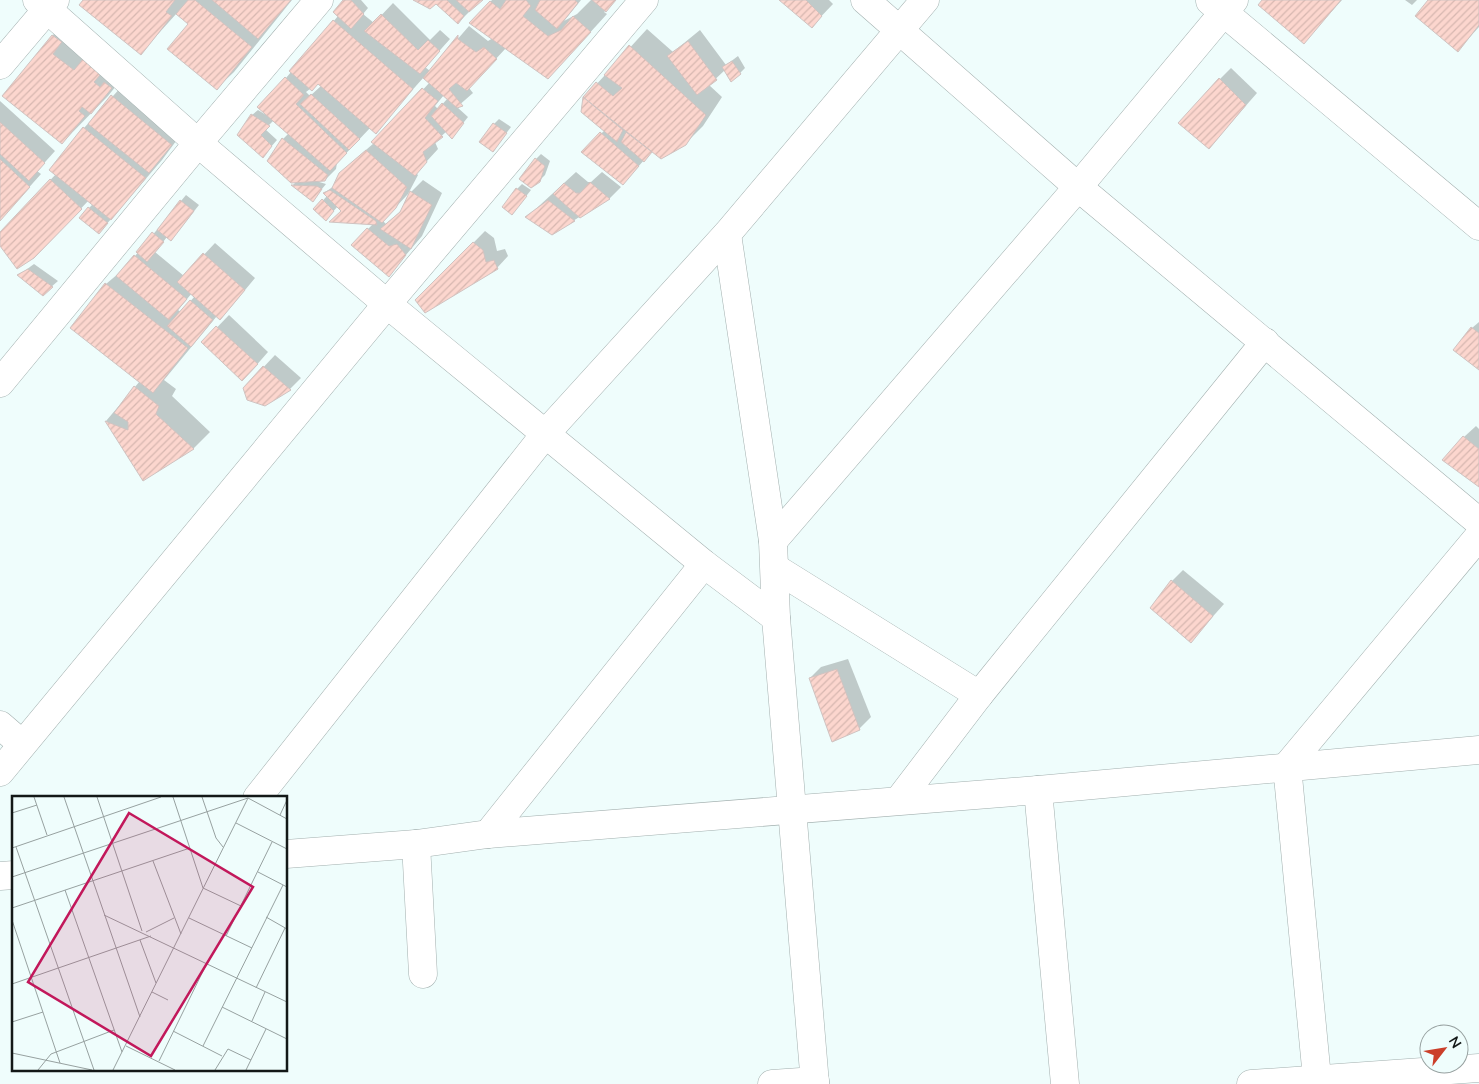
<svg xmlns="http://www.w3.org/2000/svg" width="1479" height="1084" font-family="Mulish,sans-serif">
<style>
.shadow{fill:#0003;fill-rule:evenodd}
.building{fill:url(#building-hatch);stroke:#d0c3c1}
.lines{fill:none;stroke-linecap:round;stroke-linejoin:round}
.minor-casing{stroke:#a2afae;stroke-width:29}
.minor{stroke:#fff;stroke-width:28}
.inset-road{fill:none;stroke:#97a1a0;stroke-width:1}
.view{fill:#c2185b;fill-opacity:0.15;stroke:#c2185b;stroke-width:2.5}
.inset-edge{fill:none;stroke:#131817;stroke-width:2.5}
</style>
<defs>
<pattern id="building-hatch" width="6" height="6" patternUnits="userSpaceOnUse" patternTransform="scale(1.25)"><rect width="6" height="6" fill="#fcd6ce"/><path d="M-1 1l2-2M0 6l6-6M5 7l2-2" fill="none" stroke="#d7b7b0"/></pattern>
</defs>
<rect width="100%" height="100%" fill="#effdfc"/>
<g class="shadow">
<path d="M84,0H292L234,72L217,88L190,24L177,13L141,53Z"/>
<path d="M345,0H361L368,8L363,14L374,23L393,3L430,40L440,30L450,39L425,67L430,71L469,26L488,41L493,38L471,23L492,0H581L564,21L577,14L591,0H616L604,12L607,14L565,60L506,48L469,88L473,93L457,107L468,117L452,137L447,131L435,142L438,149L416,173L418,175L408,194L383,221L386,224L403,209L411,192L423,180L442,193L422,236L389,275L368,229L373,224L342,211L338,206L331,214L315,209L327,196L324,193L334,186L352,162L374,143L430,82L424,77L375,132L370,128L337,163L336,169L325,180L316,181L326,184L313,200L293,185L297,181L283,139L289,133L274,120L265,129L277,140L263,156L252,115L258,110L266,115L286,78L338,16ZM318,83L321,86L310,96L306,92ZM444,95L448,98L438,109L435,106Z"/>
<path d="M416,0H481L458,23L436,3Z"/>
<path d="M781,0H829L833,4L812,26Z"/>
<path d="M1264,0H1342L1304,42Z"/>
<path d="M1405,0H1417L1412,5Z"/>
<path d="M1430,0H1479V27L1458,50Z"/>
<path d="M70,18L128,71L108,96L62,143L4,95L53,35Z"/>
<path d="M647,29L673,52L700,30L726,65L738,56L745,68L740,73L725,70L709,85L722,97L703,126L685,144L652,151L623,184L583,151L605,130L583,111L584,98Z"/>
<path d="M1231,68L1257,93L1209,148L1220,79Z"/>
<path d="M123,85L182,133L162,160L99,233L89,208L93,204L89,200L51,240L0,244V234L56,174L84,128Z"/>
<path d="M0,101L55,151L37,171L41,174L0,220Z"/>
<path d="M499,119L511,127L493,151L494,124Z"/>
<path d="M541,154L550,161L545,175L539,181L536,159Z"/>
<path d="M576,172L588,182H591L602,172L621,187L610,198L552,234L527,217Z"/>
<path d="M522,184L531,190L512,214L517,189Z"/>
<path d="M186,195L199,205L176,234L171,240L167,237L155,252L184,276L215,243L255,278L231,307L217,316L164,380L176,389L172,396L210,432L194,448L143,480L106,421L140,381L72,328L106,284L125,268ZM192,293L195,296L181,312L178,310Z"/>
<path d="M485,231L494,238L497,251L505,249L508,256L497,268L417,300Z"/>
<path d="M34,264L58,281L43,294L19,275Z"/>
<path d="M229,315L268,352L254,368L203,342Z"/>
<path d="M1479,322V369L1472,328Z"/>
<path d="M275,355L301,378L290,389L265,405L244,388Z"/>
<path d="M1476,426L1479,429V486L1464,437Z"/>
<path d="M1183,570L1224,604L1191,641L1172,581Z"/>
<path d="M848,659L871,717L859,729L810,678L821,667Z"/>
</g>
<g class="building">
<path d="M83,0H175L166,12L172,16L141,55L79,5Z"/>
<path d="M188,0H195L252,47L217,90L167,49L188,24L176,14Z"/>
<path d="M212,0H291L258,39Z"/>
<path d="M343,0H351L364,14L351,29L333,12Z"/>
<path d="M413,0H447L464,16L458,24L436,4L430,9Z"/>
<path d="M456,0H483L469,12Z"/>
<path d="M506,0H526L531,6L523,16L548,36L561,30L573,16L591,32L548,79L469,23L490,1L500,9Z"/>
<path d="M540,0H575L578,3L557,29L535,10Z"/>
<path d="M592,0H616L606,12Z"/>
<path d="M779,0H806L822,16L812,28Z"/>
<path d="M1262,0H1341L1304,44L1258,5Z"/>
<path d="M1428,0H1479V25L1458,52L1415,16Z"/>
<path d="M381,14L418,50L428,40L440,51L420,74L364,31Z"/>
<path d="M333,20L413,89L376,134L318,84L312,91L289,71Z"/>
<path d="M52,35L62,42L53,54L74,70L83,59L101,74L94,82L100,87L104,82L112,88L91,114L82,107L79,111L85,116L62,144L2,96Z"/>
<path d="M458,35V39L476,52L484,47L497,59L467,91L456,83L449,89L463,106L457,108L423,78Z"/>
<path d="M688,41L717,80L697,95L667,56Z"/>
<path d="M629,45L706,115L686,145L661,159L583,97L596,82L613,96L622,88L604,75Z"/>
<path d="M732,61L741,74L731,82L722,67Z"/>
<path d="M285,77L304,95L296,104L347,153L330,171L257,107Z"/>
<path d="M1219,78L1246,105L1209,149L1178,123Z"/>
<path d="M422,88L438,101L425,118L443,137L423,152L427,162L415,176L371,142Z"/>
<path d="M311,94L360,139L349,150L300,104Z"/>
<path d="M111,95L172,145L149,173L88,124Z"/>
<path d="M583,97L623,130L617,142L581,112Z"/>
<path d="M442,103L464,123L452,139L431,116Z"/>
<path d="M251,114L270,126L261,135L272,146L263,158L237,135Z"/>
<path d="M0,122L45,163L29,181L0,154Z"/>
<path d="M493,123L507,133L493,152L479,142Z"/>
<path d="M83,127L146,178L111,220L49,170Z"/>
<path d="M600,132L639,166L623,185L581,152Z"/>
<path d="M626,132L652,152L644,162L621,142Z"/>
<path d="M282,138L328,175L325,181L291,183L267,161Z"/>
<path d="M366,150L407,187L396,208L382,223L332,188L339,173Z"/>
<path d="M535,158L545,166L540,182L531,188L519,179Z"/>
<path d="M0,159L30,187L0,221Z"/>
<path d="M50,179L82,209L34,258L17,269L0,246V232Z"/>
<path d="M590,182L610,199L580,218L553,194L564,183L576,193H580Z"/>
<path d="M291,185L317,186L322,189L313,202Z"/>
<path d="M516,188L527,196L512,215L502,207Z"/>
<path d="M330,190L376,221L377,225L329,222L341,211L323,193Z"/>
<path d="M410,191L432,205L411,249L380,229L400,212Z"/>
<path d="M322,199L334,211L326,221L313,209Z"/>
<path d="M180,200L194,211L171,241L157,230Z"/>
<path d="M548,200L575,221L552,235L525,217Z"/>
<path d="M88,207L108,223L99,234L79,218Z"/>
<path d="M367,228L389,246L397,244L406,255L389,277L351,245Z"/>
<path d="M152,232L164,242L147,262L136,252Z"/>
<path d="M473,242L483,250L486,262L494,260L498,269L425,313L415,300Z"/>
<path d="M203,253L245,290L220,320L177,282Z"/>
<path d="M134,255L187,299L169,320L116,276Z"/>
<path d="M28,269L53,287L43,296L17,275Z"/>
<path d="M105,283L188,348L153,393L70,328Z"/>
<path d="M190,300L213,320L191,347L167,326Z"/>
<path d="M216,326L258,364L242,381L201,342Z"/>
<path d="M1471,327L1479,333V370L1453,350Z"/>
<path d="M263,366L291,390L265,406L247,400L243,388Z"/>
<path d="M134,386L159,406L156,414L194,449L143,481L105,421L128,430V422L114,413Z"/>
<path d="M1463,436L1479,449V487L1442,460Z"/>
<path d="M1171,580L1213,616L1191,643L1150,608Z"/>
<path d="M837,669L860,730L832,742L809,678Z"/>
</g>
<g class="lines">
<defs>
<g id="minor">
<path d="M37,0L198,143L387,304L704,564L776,618"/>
<path d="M865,0L1078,187L1479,522"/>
<path d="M1210,1L1479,226"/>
<path d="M0,65L55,0"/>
<path d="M727,234L773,541L776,618L815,1084"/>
<path d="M0,383L198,143L319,0"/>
<path d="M773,541L1078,187L1234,0"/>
<path d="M775,568L979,695"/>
<path d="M0,725L22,744"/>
<path d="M0,772L387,304L644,0"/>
<path d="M1038,790L1065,1084"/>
<path d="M257,798L546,433L727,234L925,0"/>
<path d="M899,800L979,695L1265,342"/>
<path d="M488,834L704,564"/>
<path d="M416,844L423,974"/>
<path d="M286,854L416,844L488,834L1038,790L1479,750"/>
<path d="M0,876L14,875"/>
<path d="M1317,1078L1287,766L1479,536"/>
<path d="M772,1084L815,1081"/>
<path d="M1251,1084L1479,1068"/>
</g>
</defs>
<use href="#minor" class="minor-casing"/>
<use href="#minor" class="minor"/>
</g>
<g transform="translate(12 796)">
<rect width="275" height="275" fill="#effdfc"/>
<path class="inset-road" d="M22,1L35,39M52,1L128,221M85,1L130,135M161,1L191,92L229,110M190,1L204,42L211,51M236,2L275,23M0,17L25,9M268,19L275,4M224,27L275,53M4,51L82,274M0,52L149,1M141,65L169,138M246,76L275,91M0,81L236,2M53,94L110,256M0,112L178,52M92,119L275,206M254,121L275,133M177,122L240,152M0,124L48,267M134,136L162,122M214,140L260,46M128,144L144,187M0,188L139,140M244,192L273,132M140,196L156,204M210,211L275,243M240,225L253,196M0,226L31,216M161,235L210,260M114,250L163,274M191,250L271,89M0,257L80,274M147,265L195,167M26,274L39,258L102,234M101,274L236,2M203,274L216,253L239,264M234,274L254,233"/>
<path class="view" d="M117,17L241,91L139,260L16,186Z"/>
<rect width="275" height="275" class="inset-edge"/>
</g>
<g transform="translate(1444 1049) rotate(59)"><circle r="24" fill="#effdfc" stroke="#97a1a0"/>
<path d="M0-4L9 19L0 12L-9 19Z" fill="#cb3f2a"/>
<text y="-8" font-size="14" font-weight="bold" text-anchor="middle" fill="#131817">N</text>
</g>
</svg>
